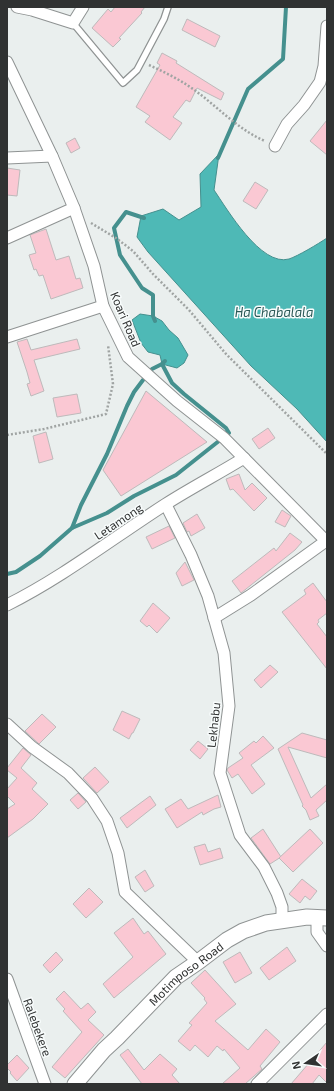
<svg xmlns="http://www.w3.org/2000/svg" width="334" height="1091" font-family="'Exo 2',sans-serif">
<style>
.water{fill:#4eb9b6;stroke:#45908e}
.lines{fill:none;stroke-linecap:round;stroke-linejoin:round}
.stream{stroke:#45908e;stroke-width:4}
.building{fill:#fac8d3;stroke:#bebabb}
.lane-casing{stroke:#8f9393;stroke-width:8}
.street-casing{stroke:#8f9393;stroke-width:13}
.secondary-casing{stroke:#8f9393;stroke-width:17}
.path{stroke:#a0a4a3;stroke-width:2.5;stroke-dasharray:2 2;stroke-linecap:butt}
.lane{stroke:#fff;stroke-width:5.5}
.street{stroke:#fff;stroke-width:11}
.secondary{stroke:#fff;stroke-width:15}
.labels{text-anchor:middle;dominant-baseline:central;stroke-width:3;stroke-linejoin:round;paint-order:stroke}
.street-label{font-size:12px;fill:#303232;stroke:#f8fcfc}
.water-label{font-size:13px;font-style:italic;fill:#2c5a58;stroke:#f8fcfc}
</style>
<rect width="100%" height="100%" fill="#eaefee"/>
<g class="water">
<path d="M219,154L214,190C227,209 261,267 289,259C298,256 318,244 327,238V442L297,409L251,366L148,252L137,237L141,216L163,209L179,220L201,207L200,174Z"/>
<path d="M140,314L153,316L162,321L169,330L178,338L188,355L184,363L177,368L162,364L160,355L148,352L141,343L132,320Z"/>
</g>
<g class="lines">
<g class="stream">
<path d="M218,158L248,89L283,59L286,7"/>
<path d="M144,218L126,212L114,228L120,255L142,288L153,295V316L155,321"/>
<path d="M152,369L162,364L165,361"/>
<path d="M72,528L81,505L107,454L127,406L134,392L143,380"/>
<path d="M7,574L16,572L40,556L72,528L107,513L134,496L176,475L229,433L226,428L184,394L172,383L162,364"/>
</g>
</g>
<g class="building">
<path d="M115,7H145L141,12L142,13L119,38L121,39L113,47L92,28L108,9L111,12Z"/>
<path d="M187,19L220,36L215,47L182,30Z"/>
<path d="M162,53L177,61L176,63L224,93L221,100L197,88L190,102L186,100L173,117L182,123L170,140L145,122L150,116L136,107L160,65L157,63Z"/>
<path d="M327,120V155L310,141Z"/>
<path d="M75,138L80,148L71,153L66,143Z"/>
<path d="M7,168L20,170L17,196L7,195Z"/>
<path d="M255,182L268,190L256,209L243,201Z"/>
<path d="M46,229L56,260L69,256L76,279L80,278L83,288L51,299L43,275L39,276L36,269L34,270L29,255L36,253L30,235Z"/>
<path d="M27,339L31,350L77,339L80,349L34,360L44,391L31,396L27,384L30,383L27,372L17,342Z"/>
<path d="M146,391L207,442L121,496L103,470Z"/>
<path d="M77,394L81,413L57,417L53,398Z"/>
<path d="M268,428L275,438L259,449L252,439Z"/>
<path d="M46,432L53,459L39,463L33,436Z"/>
<path d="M239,474L245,490L252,483L267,498L254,511L233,489L230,490L226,479Z"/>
<path d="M282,510L291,516L285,527L275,522Z"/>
<path d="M197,514L205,528L191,536L189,531L187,532L183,523Z"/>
<path d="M169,526L175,538L152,549L146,537Z"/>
<path d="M290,533L302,542L295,550L241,593L232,581L274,548L276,551Z"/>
<path d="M185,562L194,580L182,586L176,573Z"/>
<path d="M313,583L327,602V613L318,620L319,622L317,624L327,637V669L282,612L306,594L304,590Z"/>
<path d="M153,603L170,618L157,633L149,625L147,627L140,621Z"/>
<path d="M270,665L278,672L261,688L254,680Z"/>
<path d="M122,711L140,719L133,733H132L129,739L113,730Z"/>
<path d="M42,714L56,727L39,744L25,731Z"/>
<path d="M302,733L327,740V758L288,747L311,798L327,784V800L316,810L319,816L310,820L306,810L302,806L303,805L278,749Z"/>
<path d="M263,736L274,748L251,765L265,784L252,794L238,774L232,778L227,770L228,768L243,758L239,753L254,741L256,743Z"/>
<path d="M198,741L208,749L200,759L190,750Z"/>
<path d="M23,748L31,755L21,768L37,783L32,789L48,804L33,819L7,838V809L15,804L7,796V789L17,778L7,770V768Z"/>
<path d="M95,767L109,782L97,793L83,778Z"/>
<path d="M78,793L86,802L78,809L70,800Z"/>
<path d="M218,795L221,807L214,809L203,815L202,812L177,828L165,809L181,799L188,809Z"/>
<path d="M150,796L156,805L127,828L120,818Z"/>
<path d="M263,829L281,857L270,864L251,838Z"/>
<path d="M310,829L323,843L293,872L279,858Z"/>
<path d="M205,844L208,852L220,848L223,858L200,865L194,847Z"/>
<path d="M145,870L154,886L145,892L135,877Z"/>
<path d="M302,879L317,891L310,900L305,896L300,903L289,894Z"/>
<path d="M89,888L103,902L86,918L73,904Z"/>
<path d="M133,918L144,934L148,931L166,954L114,998L103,984L133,957L114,933Z"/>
<path d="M287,947L296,961L269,980L260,968Z"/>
<path d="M56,952L63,960L50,973L43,965Z"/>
<path d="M240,952L252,973L235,983L223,962Z"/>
<path d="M205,970L236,1004L215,1021L248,1050L266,1029L280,1042L260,1066L262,1069L245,1084H222L240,1068L224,1049L223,1051L217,1046L208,1057L195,1045L190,1051L178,1041L192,1025L189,1023L207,1003L204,999L205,998L191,983Z"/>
<path d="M64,991L81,1009L88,1003L96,1012L88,1020L104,1035L65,1078L52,1067L82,1032L63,1011L65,1009L56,999Z"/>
<path d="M327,1042V1083L319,1075L312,1084H291Z"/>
<path d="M128,1049L144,1070L160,1054L177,1069L172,1075L180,1084H142L120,1055Z"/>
<path d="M17,1055L29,1068L17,1081L10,1073L11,1072L7,1068V1065Z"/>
</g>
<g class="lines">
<defs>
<path id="lane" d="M73,23L123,83L137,70L164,19L168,7"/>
<g id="street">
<path d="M17,7L32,10L73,23L83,7"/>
<path d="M7,62L52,156L74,208L94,266L103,306L128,357L177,401L224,438L327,542"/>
<path d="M275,146L287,124L304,105L320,82L324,66L327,26"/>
<path d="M7,158L52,156"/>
<path d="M7,238L74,208"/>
<path d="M7,337L103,306"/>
<path d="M166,505L191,555L208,596L224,653L229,706L220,773L240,835L264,867L277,893L282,907V920"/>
<path d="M7,605C63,577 113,538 166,504C191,488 218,474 244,458"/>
<path d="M214,618L251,595L326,541"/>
<path d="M7,724L32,747L68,773L92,798L107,821L118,853L125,892L198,962"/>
<path d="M317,917V932L327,946"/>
<path d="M7,979L45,1084"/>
<path d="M257,1084L327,1014"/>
</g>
<g id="secondary">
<path id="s1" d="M75,1084L104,1050L117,1038L176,977L198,962L227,940L243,931L266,923L307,917L327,918"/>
</g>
</defs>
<use href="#lane" class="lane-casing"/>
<use href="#street" class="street-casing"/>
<use href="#secondary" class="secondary-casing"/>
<g class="path">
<path d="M149,65C164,72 179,79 193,89C217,106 237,129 265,141"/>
<path d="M91,223L116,238L133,251L153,274L189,310L226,354L327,454"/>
<path d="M7,435L44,429L106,414L113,384L108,345"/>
</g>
<use href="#lane" class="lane"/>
<use href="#street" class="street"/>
<use href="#secondary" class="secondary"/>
</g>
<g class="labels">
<g class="street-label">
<text transform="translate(126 319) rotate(67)">Koari Road</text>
<text transform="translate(118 521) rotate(-34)">Letamong</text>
<text transform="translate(213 725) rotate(-84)">Lekhabu</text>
<text stroke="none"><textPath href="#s1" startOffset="157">Motimposo Road</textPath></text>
<text transform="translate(38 1027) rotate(70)">Ralebekere</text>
</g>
<g class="water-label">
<text x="274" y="312">Ha Chabalala</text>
</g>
</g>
<rect width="334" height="1091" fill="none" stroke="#303232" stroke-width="16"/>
<g transform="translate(306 1063) rotate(257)" stroke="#f8fcfc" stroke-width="3" paint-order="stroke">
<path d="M0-3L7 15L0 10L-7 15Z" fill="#303232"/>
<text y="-6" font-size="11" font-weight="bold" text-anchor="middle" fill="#303232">N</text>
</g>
</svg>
